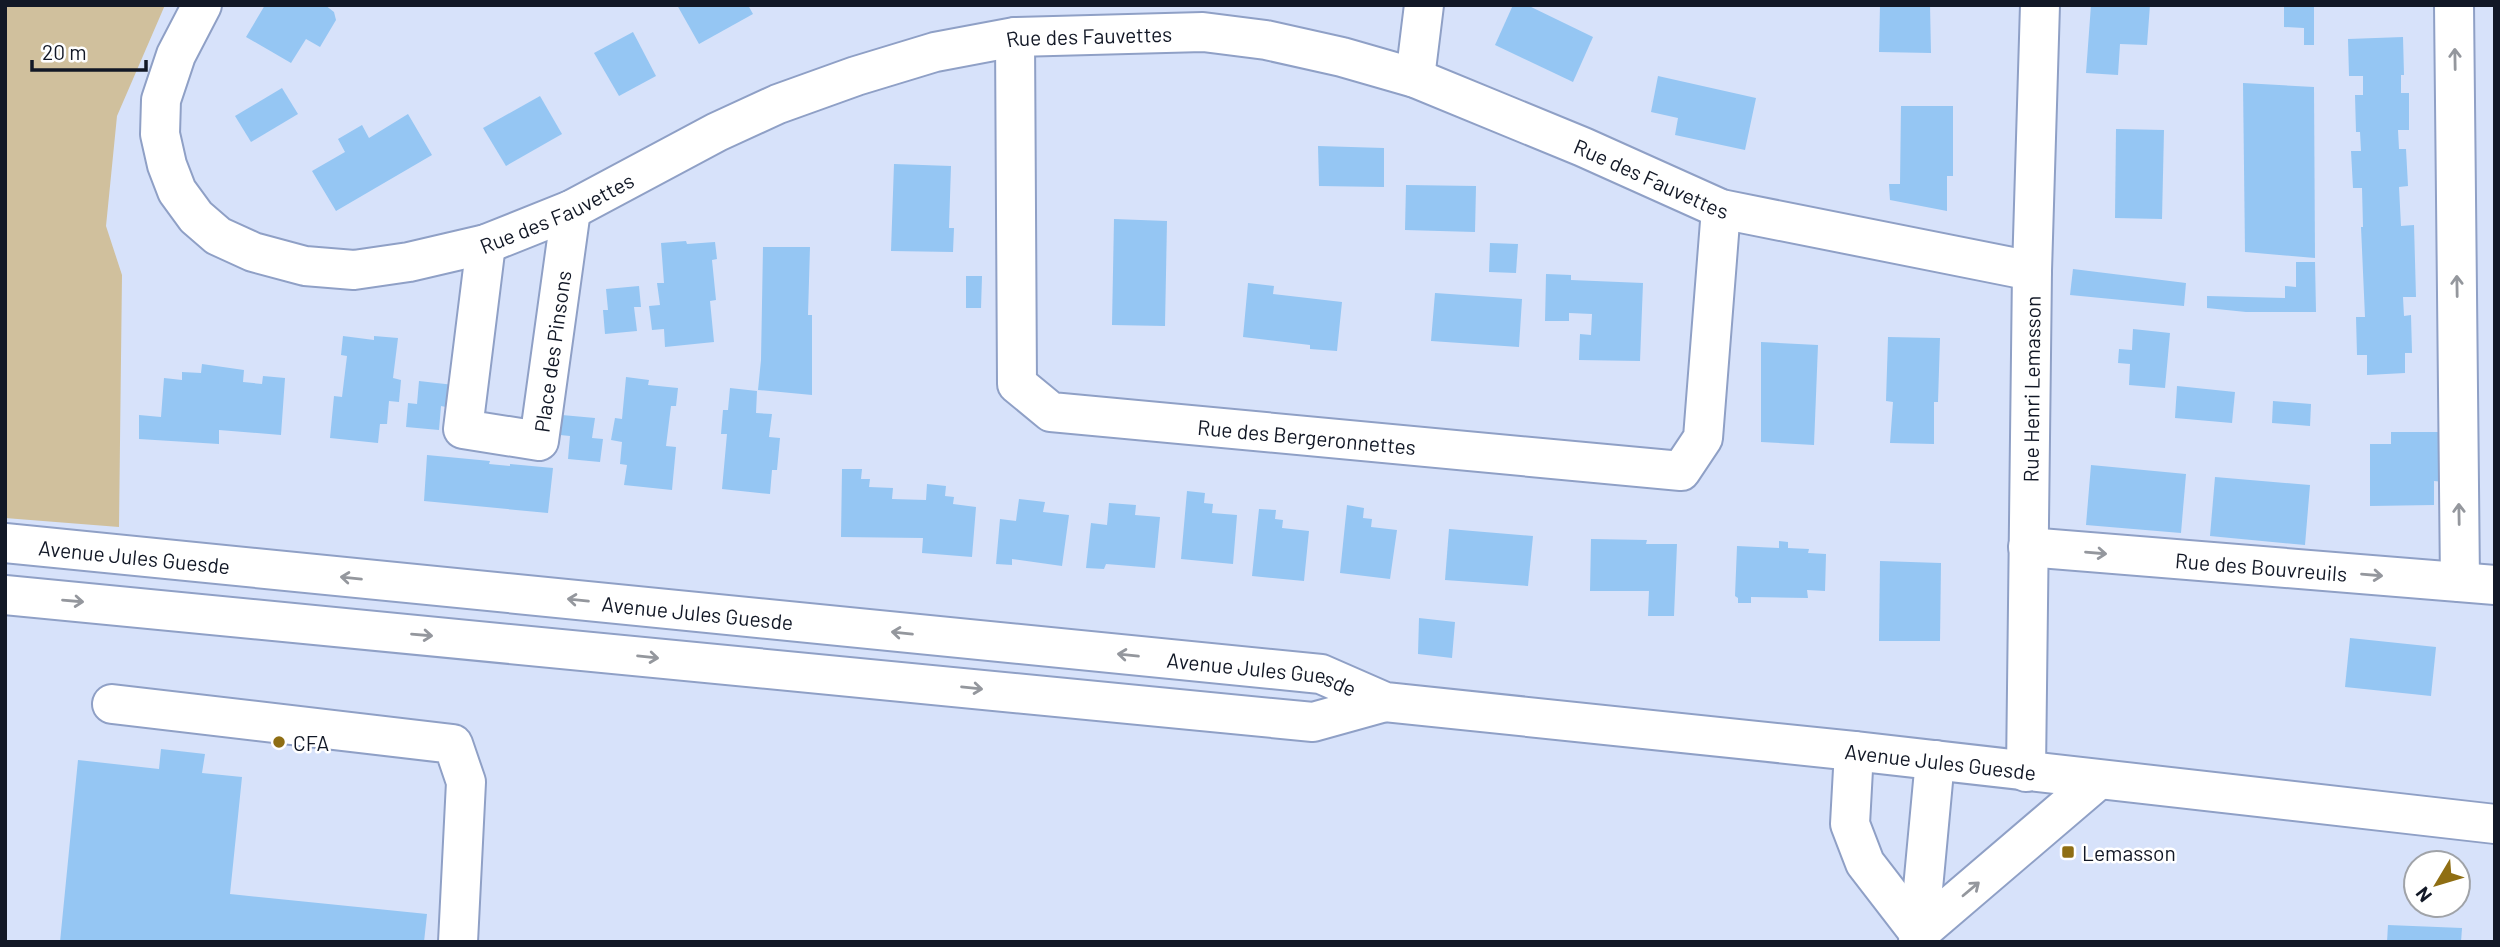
<svg xmlns="http://www.w3.org/2000/svg" width="2500" height="947" font-family="Barlow,sans-serif">
<style>
.green{fill:#d0c09d}
.building{fill:#95c6f3}
.lines{fill:none;stroke-linecap:round;stroke-linejoin:round}
.minor-casing{stroke:#8fa0c6;stroke-width:42}
.major-casing{stroke:#8fa0c6;stroke-width:42}
.minor{stroke:#fff;stroke-width:38}
.major{stroke:#fff;stroke-width:38}
.oneway{stroke:#94979d}
.poi-dot{fill:#8f6e13;stroke:#fff;stroke-width:2.5}
.labels{text-anchor:middle;dominant-baseline:central;stroke-width:5;stroke-linejoin:round;paint-order:stroke}
.street-label{font-size:21px;fill:#121826;stroke:#fff}
.poi-label{font-size:21px;fill:#121826;stroke:#fff;text-anchor:start}
</style>
<rect width="100%" height="100%" fill="#d7e2fa"/>
<path class="green" d="M5,5H165L117,116L106,226L122,275L119,527L5,518Z"/>
<g class="building">
<path d="M265,5H325L334,12L336,20L320,47L306,39L291,63L246,37Z"/>
<path d="M677,5H748L753,14L699,44Z"/>
<path d="M1513,5H1527L1593,37L1573,82L1495,45Z"/>
<path d="M1880,5H1930L1931,53L1879,52Z"/>
<path d="M2091,5H2150L2147,45L2120,44L2118,75L2086,73Z"/>
<path d="M2284,5H2314V45H2304V28L2284,27Z"/>
<path d="M633,32L656,76L619,96L594,53Z"/>
<path d="M2403,37L2404,75H2401V93H2409V130H2398L2399,149H2406L2408,186L2399,187L2401,226L2414,225L2416,297H2403L2404,316L2411,315L2412,353H2405V373L2367,375V355H2357L2356,317H2365L2361,227H2363L2362,188H2353L2351,151H2361L2360,132H2356L2355,95H2363V76H2349L2348,39Z"/>
<path d="M1658,76L1756,98L1745,150L1675,135L1678,118L1651,112Z"/>
<path d="M2243,83L2314,87L2315,258L2245,252Z"/>
<path d="M282,88L298,114L251,142L235,116Z"/>
<path d="M540,96L562,134L506,166L483,128Z"/>
<path d="M1901,106H1953V176H1947V211L1890,200L1889,184H1900Z"/>
<path d="M408,114L432,155L336,211L312,171L345,152L338,139L362,125L369,138Z"/>
<path d="M2116,129L2164,130L2162,219L2115,218Z"/>
<path d="M1318,146L1384,148V187L1319,186Z"/>
<path d="M894,164L951,166L949,228H954L953,252L891,251Z"/>
<path d="M1406,185L1476,186L1475,232L1405,230Z"/>
<path d="M1114,219L1167,221L1165,326L1112,325Z"/>
<path d="M686,241L687,244L715,242L717,259L712,260L716,300L710,301L714,342L665,347L664,329L652,330L649,306L660,305L657,283H664L661,243Z"/>
<path d="M1490,243L1518,244L1516,273L1489,272Z"/>
<path d="M763,247H810L808,315H812V395L758,390L761,360Z"/>
<path d="M2296,262H2315L2316,312H2246L2207,308V296L2285,298V286L2296,287Z"/>
<path d="M2073,269L2186,283L2184,306L2070,295Z"/>
<path d="M1546,274L1571,275V280L1643,283L1640,361L1579,360L1580,334L1591,335L1592,314L1569,313V321H1545Z"/>
<path d="M966,276H982L981,308H966Z"/>
<path d="M1248,283L1274,286L1273,294L1342,302L1337,351L1310,349V345L1243,337Z"/>
<path d="M639,286L641,307H634L637,331L605,334L603,310H608L606,289Z"/>
<path d="M1435,293L1522,299L1519,347L1431,341Z"/>
<path d="M2133,329L2170,333L2165,388L2129,385L2130,364L2118,363L2119,349L2132,350Z"/>
<path d="M343,336L374,340V336L398,338L393,378L401,380L399,402L389,401L387,424H380L378,443L330,438L334,396L342,397L347,356L341,355Z"/>
<path d="M1888,337L1940,338L1938,402H1934V444L1890,443L1893,402L1886,401Z"/>
<path d="M1761,342L1818,345L1814,445L1761,442Z"/>
<path d="M202,364L244,370L243,382L262,384L263,376L285,378L281,435L219,430V444L139,439V415L161,417L164,378L182,380V372L201,373Z"/>
<path d="M626,377L649,380L648,385L678,388L676,406H671L666,446L676,447L672,490L624,485L627,465L620,464L622,442L611,440L615,418L622,419Z"/>
<path d="M419,381L454,385L451,408L441,406L439,430L406,427L408,403L417,404Z"/>
<path d="M2177,386L2235,392L2232,423L2175,418Z"/>
<path d="M730,388L757,391L756,413L772,414L769,437L780,438L777,470H772L770,494L722,489L727,434H721L723,410H728Z"/>
<path d="M2273,401L2311,404L2310,426L2272,423Z"/>
<path d="M562,415L595,418L592,438L603,439L600,462L568,459L570,436L560,435Z"/>
<path d="M2391,432H2446L2445,482L2434,481V505L2370,506V444H2391Z"/>
<path d="M427,455L490,461L489,464L510,466V464L553,468L548,513L424,501Z"/>
<path d="M2091,465L2186,474L2181,533L2086,525Z"/>
<path d="M842,469H862L861,479H870L869,487L893,488L892,499L926,500L927,484L946,486L945,496L954,497L953,504L976,507L972,557L922,553L923,538L841,537Z"/>
<path d="M2215,477L2310,485L2305,545L2210,536Z"/>
<path d="M1187,491L1205,493L1204,503L1213,504L1212,513L1237,515L1233,564L1181,559Z"/>
<path d="M1019,499L1045,502L1043,512L1069,515L1062,566L1012,559V565L996,564L1000,519L1016,521Z"/>
<path d="M1109,503L1136,505L1135,515L1160,517L1155,568L1106,564L1104,569L1086,568L1091,523L1107,525Z"/>
<path d="M1347,505L1364,508L1363,518L1372,519L1371,527L1397,530L1390,579L1340,573Z"/>
<path d="M1259,509L1276,510L1275,519L1283,520L1282,528L1309,531L1304,581L1252,576Z"/>
<path d="M1449,529L1533,536L1528,586L1445,580Z"/>
<path d="M1591,539L1647,540L1646,544H1677L1674,616H1648L1649,591H1590Z"/>
<path d="M1779,541L1788,542V548L1809,549L1808,553L1826,554L1825,591L1807,590L1808,598L1751,597V603H1738V598L1735,596L1737,546L1779,548Z"/>
<path d="M1880,561L1941,563L1940,641H1879Z"/>
<path d="M1419,618L1455,622L1452,658L1418,654Z"/>
<path d="M2350,638L2436,647L2431,696L2345,687Z"/>
<path d="M161,749L205,754L202,773L242,777L230,894L427,914L424,942H60L78,760L159,769Z"/>
<path d="M2388,925L2462,928L2461,942H2387Z"/>
</g>
<g class="lines">
<defs>
<g id="minor">
<path id="s1" d="M202,5L176,55L161,100L160,134L167,165L177,191L196,217L218,236L253,252L305,266L354,270L409,262L486,244L571,210L717,132L778,104L856,76L935,52L1015,37L1203,32L1266,40L1342,57L1415,78L1583,147L1721,209L2032,271"/>
<path d="M2454,5L2460,582"/>
<path id="s2" d="M1015,37L1017,384L1051,412L1681,471L1703,438L1721,209"/>
<path d="M1415,78L1424,5"/>
<path id="s3" d="M486,244L463,429L539,441L571,210"/>
<path id="s4" d="M2028,547L2495,585"/>
<path d="M112,704L453,744L466,782L458,942"/>
<path d="M1854,751L1850,824L1865,863L1919,933"/>
<path id="s5" d="M2026,772L2032,271L2040,5"/>
<path d="M1919,933L2098,780"/>
<path d="M1918,942L1935,760"/>
</g>
<g id="major">
<path id="s6" d="M5,543L1321,674L1385,702L1854,751L2495,824"/>
<path d="M5,595L1313,722L1385,702"/>
</g>
</defs>
<use href="#minor" class="minor-casing"/>
<use href="#major" class="major-casing"/>
<use href="#minor" class="minor"/>
<use href="#major" class="major"/>
</g>
<defs><path id="oneway-shaft" d="M-6 0H5M1.5-3L5.5 0L1.5 3" fill="none" stroke-width="1.6" stroke-linecap="round" stroke-linejoin="round" transform="scale(1.75)"/></defs>
<g class="oneway">
<use href="#oneway-shaft" transform="translate(2455 59) rotate(-91)"/>
<use href="#oneway-shaft" transform="translate(2457 286) rotate(-91)"/>
<use href="#oneway-shaft" transform="translate(2459 514) rotate(-91)"/>
<use href="#oneway-shaft" transform="translate(2096 553) rotate(5)"/>
<use href="#oneway-shaft" transform="translate(2372 575) rotate(5)"/>
<use href="#oneway-shaft" transform="translate(351 578) rotate(-174)"/>
<use href="#oneway-shaft" transform="translate(578 600) rotate(-174)"/>
<use href="#oneway-shaft" transform="translate(73 601) rotate(5)"/>
<use href="#oneway-shaft" transform="translate(902 633) rotate(-174)"/>
<use href="#oneway-shaft" transform="translate(422 635) rotate(5)"/>
<use href="#oneway-shaft" transform="translate(1128 655) rotate(-174)"/>
<use href="#oneway-shaft" transform="translate(648 657) rotate(6)"/>
<use href="#oneway-shaft" transform="translate(972 688) rotate(6)"/>
<use href="#oneway-shaft" transform="translate(1971 889) rotate(-40)"/>
</g>
<g class="poi-dot">
<circle cx="279" cy="742" r="7"/>
<rect x="2061" y="845" width="14" height="14" rx="3.5"/>
</g>
<g class="labels">
<g class="street-label">
<text stroke="none"><textPath href="#s1" startOffset="1180">Rue des Fauvettes</textPath></text>
<text stroke="none"><textPath href="#s1" startOffset="1768">Rue des Fauvettes</textPath></text>
<text stroke="none"><textPath href="#s1" startOffset="612">Rue des Fauvettes</textPath></text>
<text stroke="none"><textPath href="#s3" startOffset="354">Place des Pinsons</textPath></text>
<text stroke="none"><textPath href="#s5" startOffset="383">Rue Henri Lemasson</textPath></text>
<text stroke="none"><textPath href="#s2" startOffset="648">Rue des Bergeronnettes</textPath></text>
<text stroke="none"><textPath href="#s6" startOffset="130">Avenue Jules Guesde</textPath></text>
<text stroke="none"><textPath href="#s4" startOffset="234">Rue des Bouvreuils</textPath></text>
<text stroke="none"><textPath href="#s6" startOffset="696">Avenue Jules Guesde</textPath></text>
<text stroke="none"><textPath href="#s6" startOffset="1264">Avenue Jules Guesde</textPath></text>
<text stroke="none"><textPath href="#s6" startOffset="1951">Avenue Jules Guesde</textPath></text>
</g>
<g class="poi-label">
<text x="293" y="742">CFA</text>
<text x="2082" y="852">Lemasson</text>
</g>
</g>
<rect width="2500" height="947" fill="none" stroke="#121826" stroke-width="14"/>
<g transform="translate(2437 884) rotate(232)"><circle r="33" fill="#ffffff" stroke="#a0a3a8" stroke-width="2"/>
<path d="M0-5L12 26L0 18L-12 26Z" fill="#8f6e13"/>
<text y="-10" font-size="19" font-weight="bold" text-anchor="middle" fill="#121826">N</text>
</g>
<path d="M32 60v10h114v-10" fill="none" stroke="#121826" stroke-width="3.5"/>
<text x="42" y="60" font-size="21" fill="#121826" stroke="#ffffff" stroke-width="5" paint-order="stroke">20 m</text>
</svg>
